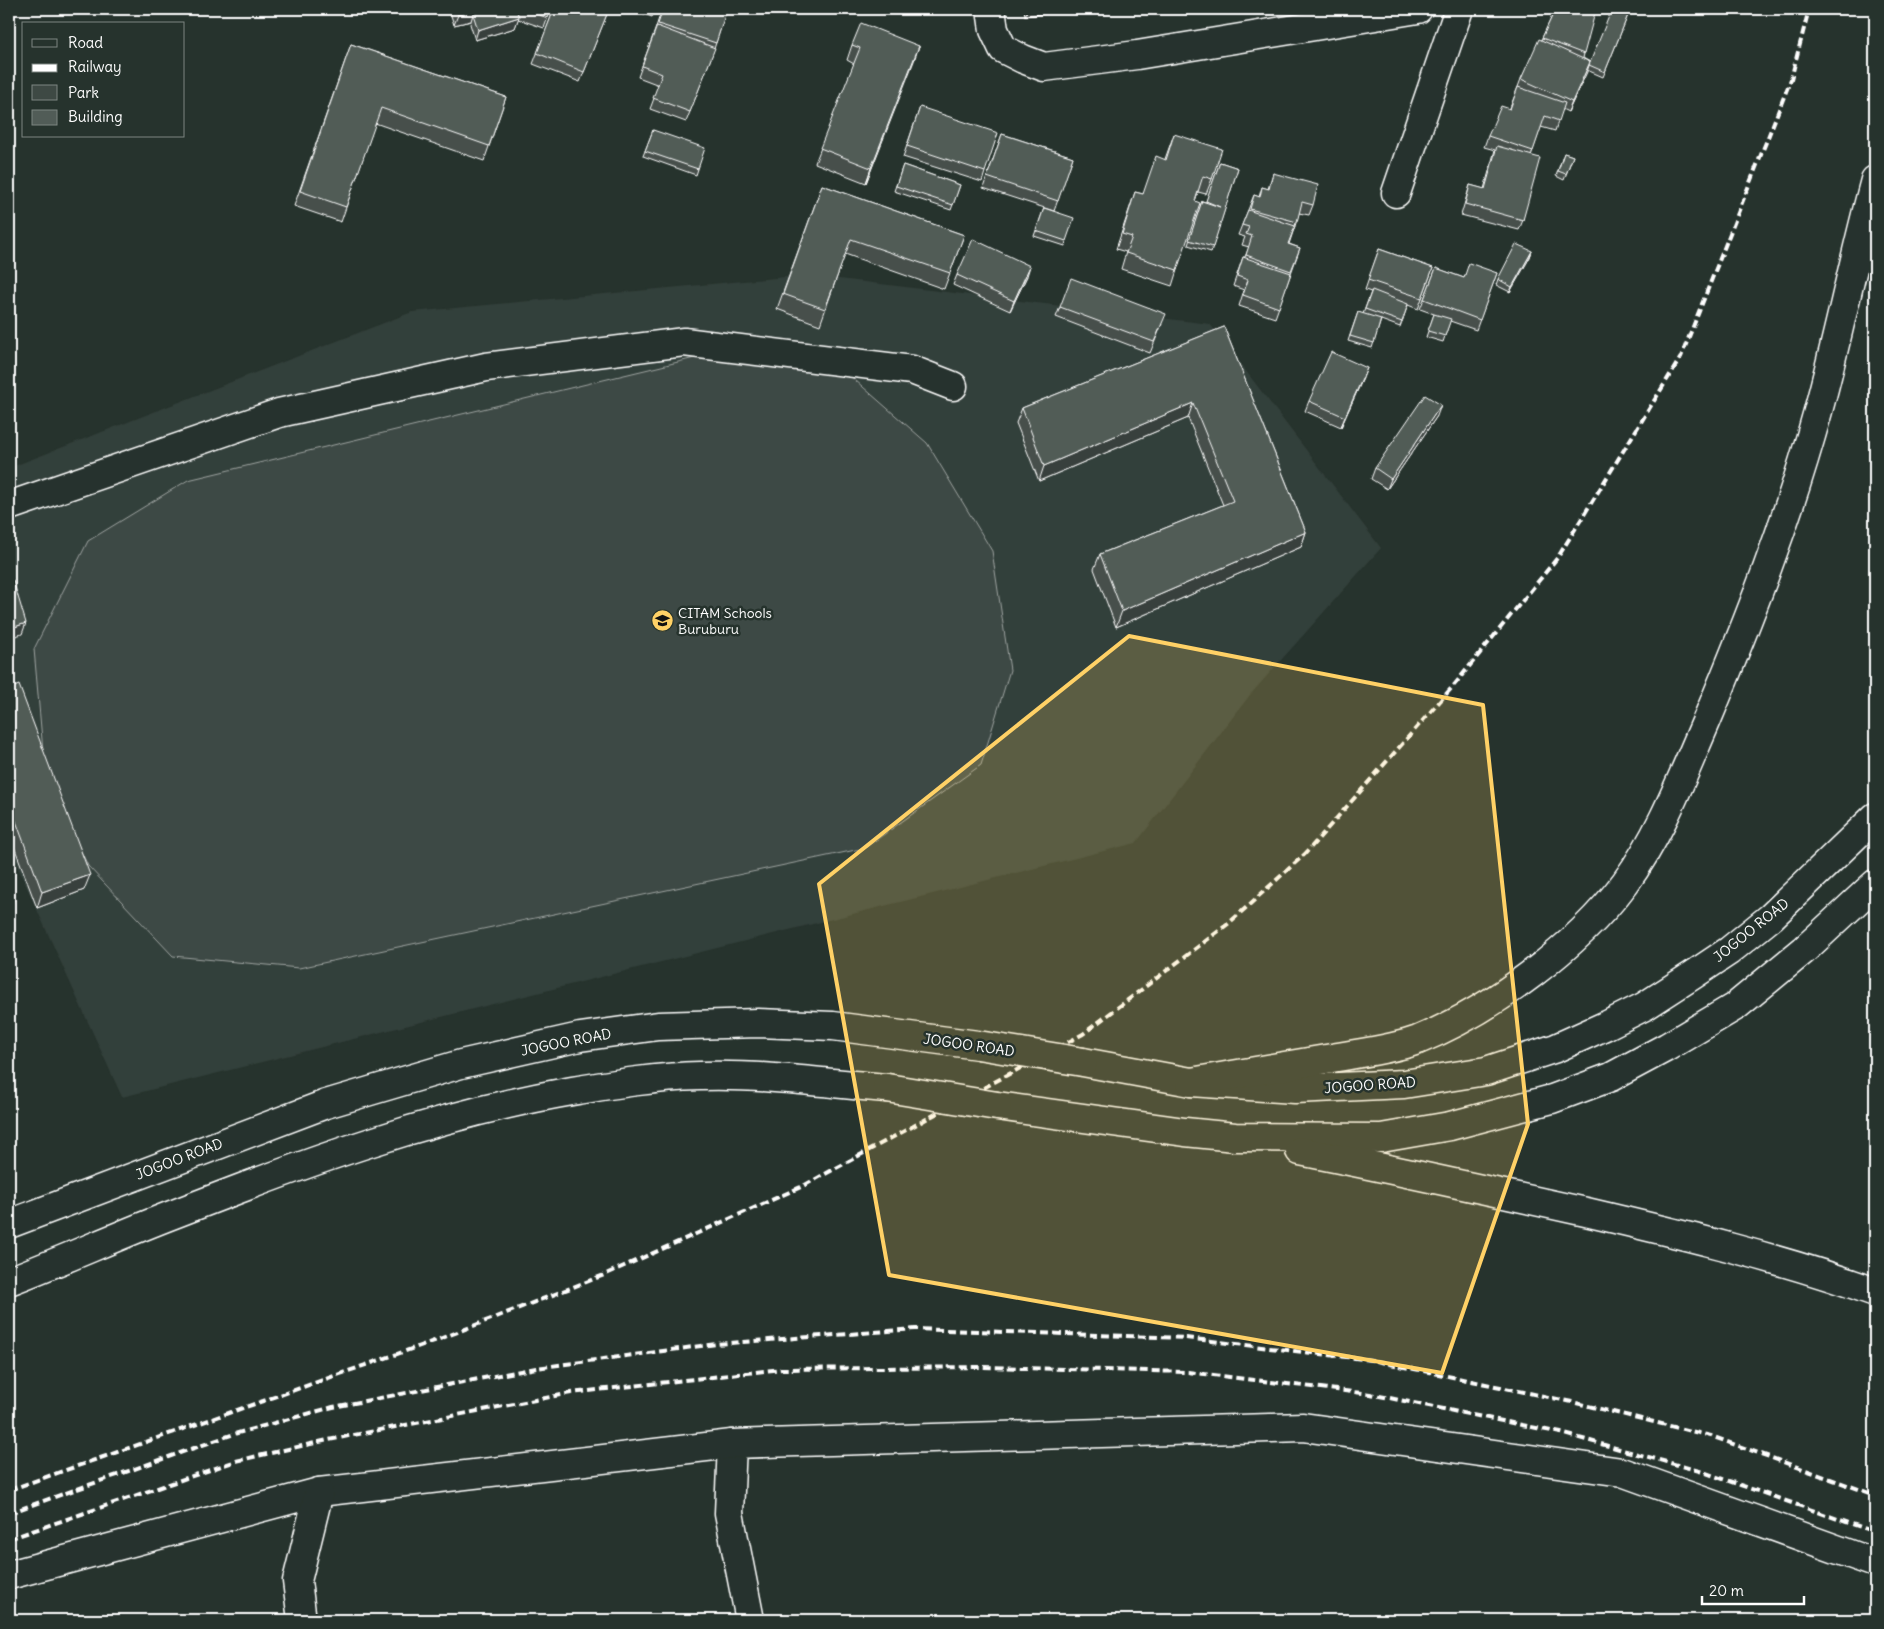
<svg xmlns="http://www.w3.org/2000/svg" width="1884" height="1629" font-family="Delius,sans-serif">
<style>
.built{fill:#333f3a}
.green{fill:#3e4944;stroke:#9ea4a2}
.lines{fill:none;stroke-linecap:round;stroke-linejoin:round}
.minor-casing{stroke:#fff;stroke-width:31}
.major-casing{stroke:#fff;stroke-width:31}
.minor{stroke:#26332d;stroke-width:28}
.major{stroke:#26332d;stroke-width:28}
.rail{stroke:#fff;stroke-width:4;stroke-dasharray:8 4;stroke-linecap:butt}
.major-bridge-casing{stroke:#fff;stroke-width:31;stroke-linecap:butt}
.major-bridge{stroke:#26332d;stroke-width:28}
.wall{fill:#464f4b;stroke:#fff}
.shaded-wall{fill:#39403d;stroke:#fff}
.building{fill:#515c57;stroke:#fff}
.marked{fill:#ffd166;fill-opacity:0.2;stroke:#ffd166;stroke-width:4;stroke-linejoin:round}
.labels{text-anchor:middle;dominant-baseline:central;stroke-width:5;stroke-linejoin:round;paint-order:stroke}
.poi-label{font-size:14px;fill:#fff;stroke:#26332d;text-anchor:start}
.street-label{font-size:14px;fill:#fff;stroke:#26332d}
</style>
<rect width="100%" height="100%" fill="#26332d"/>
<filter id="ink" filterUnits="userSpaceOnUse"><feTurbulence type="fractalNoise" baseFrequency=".02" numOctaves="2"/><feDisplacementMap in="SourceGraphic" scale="10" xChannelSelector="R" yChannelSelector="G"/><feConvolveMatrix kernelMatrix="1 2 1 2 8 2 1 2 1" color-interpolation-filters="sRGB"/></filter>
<g filter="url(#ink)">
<path class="built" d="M807,275L1210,324L1381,548L1250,695L1136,843L122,1097L9,848V468L412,312Z"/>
<path class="green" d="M703,356L839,366L927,443L992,551L1010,670L981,765L865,848L299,968L173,956L88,866L45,774L34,649L88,541L188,480Z"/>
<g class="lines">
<defs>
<g id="minor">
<path d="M991,9L994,30L1003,49L1023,59L1044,67L1137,55L1418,9"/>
<path d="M1396,193L1459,9"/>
<path d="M9,506L279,413L486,367L684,342L912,370L953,386"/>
<path d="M732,1444L729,1513L750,1620"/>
<path d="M9,1575L319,1492L732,1444L1303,1427L1622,1472L1875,1563"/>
<path d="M302,1620L297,1581L319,1492"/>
</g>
<g id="major">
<path d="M1083,1062L1191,1082L1295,1089L1404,1084L1486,1071L1556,1048L1607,1025L1645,1006L1693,975L1729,951L1771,917L1875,817"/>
<path d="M1191,1082C1238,1074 1285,1066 1332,1058C1359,1053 1394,1049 1418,1040C1492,1010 1577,947 1625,883C1661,834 1682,777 1706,722C1749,620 1789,517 1818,411C1839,334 1854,257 1875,180"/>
<path d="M997,1106L1185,1132L1235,1137L1381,1138L1450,1126L1552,1099L1611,1077L1667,1047L1736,1006L1804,950L1875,884"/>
<path d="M1300,1151C1396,1170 1491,1191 1586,1212C1684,1235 1781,1258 1875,1292"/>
<path d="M9,1224L326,1104L461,1064L580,1037L658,1026L758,1023L833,1026L978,1045"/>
<path d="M9,1281C64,1260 119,1235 174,1214C304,1163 435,1115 572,1091C614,1084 657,1077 700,1076C762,1074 825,1083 887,1088"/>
</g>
</defs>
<use href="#minor" class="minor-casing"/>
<use href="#major" class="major-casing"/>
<use href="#minor" class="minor"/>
<use href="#major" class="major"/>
<g class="rail">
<path d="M9,1490L437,1340L604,1275L803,1186L1083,1034L1228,924L1305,854L1455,684L1558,557L1681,357L1791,79L1809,9"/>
<path d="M9,1513L234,1434L333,1407L536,1368L716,1344L915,1329L1186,1338L1371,1360L1572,1402L1711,1436L1875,1495"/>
<path d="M9,1539L236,1461L328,1440L571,1393L782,1369L983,1367L1188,1372L1370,1394L1561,1433L1703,1472L1875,1532"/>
</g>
<defs>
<g id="major-bridge">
<path d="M978,1045L1083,1062"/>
<path d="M887,1088L997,1106"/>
</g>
</defs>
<use href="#major-bridge" class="major-bridge-casing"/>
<use href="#major-bridge" class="major-bridge"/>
</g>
<g class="wall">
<path d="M449,9H516L517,10L518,9H551L544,28L518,19L515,28L475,40L470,24L471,21L454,25Z"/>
<path d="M554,9H609L580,82L533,64Z"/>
<path d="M640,9H656L652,17L639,12Z"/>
<path d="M662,9H727L711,58L686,122L650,109L659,85L638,77L655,30Z"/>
<path d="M1024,9H1083L1025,16Z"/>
<path d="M1554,12L1584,54L1583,58L1590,62L1628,15L1603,77L1587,70L1568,112L1562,109L1555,131L1541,127L1531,156L1523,220L1519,230L1461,215L1470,185L1484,189L1495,150L1484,147L1488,136L1510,108L1521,79L1541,40Z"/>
<path d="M351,44L506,97L484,161L375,123L341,222L294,206Z"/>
<path d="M852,45L919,46L866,183L815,163L854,64L847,60Z"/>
<path d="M920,107L985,172L982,182L903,157Z"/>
<path d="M653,130L698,169L696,175L643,156Z"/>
<path d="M1002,134L1073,157L1054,211L983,188Z"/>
<path d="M1174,134L1212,179L1206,194L1198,192L1195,201L1177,270L1172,286L1121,269L1126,252L1116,249L1135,192L1143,194L1165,159Z"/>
<path d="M1564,153L1573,156L1564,180L1556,176Z"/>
<path d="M1220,162L1238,168L1211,252L1188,245L1202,201L1206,202Z"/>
<path d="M903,165L960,185L951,210L894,191Z"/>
<path d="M1273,173L1313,205L1309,215L1299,213L1295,226L1289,244L1300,248L1275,318L1239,306L1244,290L1233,286L1243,257H1245L1249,247L1242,245L1245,237L1238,235L1254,195L1259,197L1262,187L1268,189Z"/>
<path d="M822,185L964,235L944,289L845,254L820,325L777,309Z"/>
<path d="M1044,208L1066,241L1065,246L1034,236Z"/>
<path d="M1379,249L1433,268L1418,309L1408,305L1400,327L1381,320L1372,348L1348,341L1358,312L1363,314L1371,292L1365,290Z"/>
<path d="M1532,251L1530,257L1510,292L1496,285L1498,279Z"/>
<path d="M1436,268L1464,278L1497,273L1476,330L1450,321L1443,342L1426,337L1434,314L1420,309Z"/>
<path d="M957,275L1027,276L1010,311L953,285Z"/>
<path d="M1060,307L1162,324L1150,353L1056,317Z"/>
<path d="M1224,327L1306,532L1301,547L1116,627L1094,569L1100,554L1223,505L1188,418L1039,481L1016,423L1022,408Z"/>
<path d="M1363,378L1341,427L1305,411L1309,401Z"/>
<path d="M1437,416L1387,489L1371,479L1375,468Z"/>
<path d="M9,689L84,890L37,908L9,833Z"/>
</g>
<g class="shaded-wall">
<path d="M419,9H434L418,11Z"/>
<path d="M480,9H483L479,18L473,14L471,21L454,25L458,15Z"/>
<path d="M1028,9H1083L1025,16Z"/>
<path d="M519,17L515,28L475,40L478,30Z"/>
<path d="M919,46L914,61L866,183L871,168Z"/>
<path d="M1590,62L1587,72L1568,112L1572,102Z"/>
<path d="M1532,251L1530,257L1510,292L1512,287Z"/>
<path d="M1030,266L1027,276L1010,311L1014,301Z"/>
<path d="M1367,368L1363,378L1341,427L1345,417Z"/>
<path d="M1193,403L1188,418L1039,481L1044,466Z"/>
<path d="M1441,405L1437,416L1387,489L1391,479Z"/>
<path d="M1306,532L1301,547L1116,627L1122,611Z"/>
<path d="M26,623L22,634L9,638V629Z"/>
<path d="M90,875L84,890L37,908L42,892Z"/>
<path d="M14,900L9,914V901Z"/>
</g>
<g class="building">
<path d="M456,9H480L458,15Z"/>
<path d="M486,9H516L519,17L478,30L473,14L487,10Z"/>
<path d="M522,9H551L548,18Z"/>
<path d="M554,9H609L584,72L537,53Z"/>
<path d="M646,9H656L654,12Z"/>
<path d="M663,9H727L716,43L658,24Z"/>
<path d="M1596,9L1584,54L1542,38L1554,12Z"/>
<path d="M1612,9H1614L1628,15L1605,72L1589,65Z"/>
<path d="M861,23L919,46L871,168L820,148L860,48L852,45Z"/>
<path d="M657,26L715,48L690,112L653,98L662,74L642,66Z"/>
<path d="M1539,39L1590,62L1572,102L1521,79Z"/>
<path d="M351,44L506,97L489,146L381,108L346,207L300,191Z"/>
<path d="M1518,87L1565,103L1559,121L1545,116L1533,151L1488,136L1501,106L1510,109Z"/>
<path d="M920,107L998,133L985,172L907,146Z"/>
<path d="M653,130L705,148L698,169L645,151Z"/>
<path d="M1002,134L1073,157L1058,201L987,177Z"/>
<path d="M1174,134L1222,149L1212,179L1203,176L1195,201L1200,203L1177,270L1126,253L1132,237L1122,234L1135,192L1143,194L1156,156L1166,160Z"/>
<path d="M1497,146L1540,158L1523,220L1465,204L1470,185L1485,189Z"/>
<path d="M1564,153L1573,156L1566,174L1558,171Z"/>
<path d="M1220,162L1238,168L1213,247L1189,240L1202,201L1220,207L1206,201Z"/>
<path d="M903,165L960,185L953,205L896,186Z"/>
<path d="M1273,173L1318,185L1313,205L1302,202L1297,222L1250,209L1254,195L1260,197L1262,187L1269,189Z"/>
<path d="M822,185L964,235L950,273L851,239L825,309L783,294Z"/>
<path d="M1044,208L1074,218L1066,241L1036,231Z"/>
<path d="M1248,210L1295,226L1288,244L1300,248L1291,271L1246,255L1252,236L1246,234L1249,227L1242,225Z"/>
<path d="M973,239L1030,266L1014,301L957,275Z"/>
<path d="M1516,244L1532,251L1512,287L1498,279Z"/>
<path d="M1379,249L1433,268L1422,298L1368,280Z"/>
<path d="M1243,257L1291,273L1279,308L1243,295L1248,280L1237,276Z"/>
<path d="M1469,263L1497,273L1480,320L1424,299L1436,268L1464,278Z"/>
<path d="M1071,278L1166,314L1154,342L1060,307Z"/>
<path d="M1372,290L1408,304L1402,322L1365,309Z"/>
<path d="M1358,312L1381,319L1374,343L1350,336Z"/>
<path d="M1434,314L1451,319L1445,336L1428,331Z"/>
<path d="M1224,327L1306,532L1122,611L1100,554L1233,501L1193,403L1044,466L1022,408Z"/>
<path d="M1331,352L1367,368L1345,417L1309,401Z"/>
<path d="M1425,395L1441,405L1391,479L1375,468Z"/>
<path d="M13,580L26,623L9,629V582Z"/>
<path d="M19,685L90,875L42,892L9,802V689Z"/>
<path d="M9,887L14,900L9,901Z"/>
</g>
</g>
<path class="marked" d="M1129,636L1483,705L1528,1124L1442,1373L889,1275L819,884Z"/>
<defs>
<symbol id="school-disc" viewBox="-11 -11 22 22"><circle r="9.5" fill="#ffd166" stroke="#26332d"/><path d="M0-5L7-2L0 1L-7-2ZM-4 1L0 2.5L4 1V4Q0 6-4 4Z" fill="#111"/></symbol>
</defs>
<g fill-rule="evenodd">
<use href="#school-disc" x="650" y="608" width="25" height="25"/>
</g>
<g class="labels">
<g class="poi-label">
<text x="678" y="613">CITAM Schools<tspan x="678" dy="16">Buruburu</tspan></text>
</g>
<g class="street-label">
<text transform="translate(1751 930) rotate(-39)">JOGOO ROAD</text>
<text transform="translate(566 1042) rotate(-11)">JOGOO ROAD</text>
<text transform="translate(969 1045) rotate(8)">JOGOO ROAD</text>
<text transform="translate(1370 1085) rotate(-4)">JOGOO ROAD</text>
<text transform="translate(179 1159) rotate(-21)">JOGOO ROAD</text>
</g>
</g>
<rect width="1884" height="1629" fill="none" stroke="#26332d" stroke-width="30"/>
<rect x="15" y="15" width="1854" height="1599" fill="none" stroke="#fff" stroke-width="2" filter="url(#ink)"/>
<rect x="22" y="22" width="162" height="115" fill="#26332d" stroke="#7d8581"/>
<rect x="32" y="39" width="25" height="8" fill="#26332d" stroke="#7d8581"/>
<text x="68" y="48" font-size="15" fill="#ffffff">Road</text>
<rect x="32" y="64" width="25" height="8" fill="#ffffff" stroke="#7d8581"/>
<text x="68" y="72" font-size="15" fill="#ffffff">Railway</text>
<rect x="32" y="85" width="25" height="15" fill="#3e4944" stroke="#7d8581"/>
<text x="68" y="98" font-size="15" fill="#ffffff">Park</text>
<rect x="32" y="110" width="25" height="15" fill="#515c57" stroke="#7d8581"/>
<text x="68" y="122" font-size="15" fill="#ffffff">Building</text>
<path d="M1702 1596v8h102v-8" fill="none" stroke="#ffffff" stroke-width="2.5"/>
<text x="1709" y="1596" font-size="15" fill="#ffffff" stroke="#26332d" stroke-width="4" paint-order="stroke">20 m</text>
</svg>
